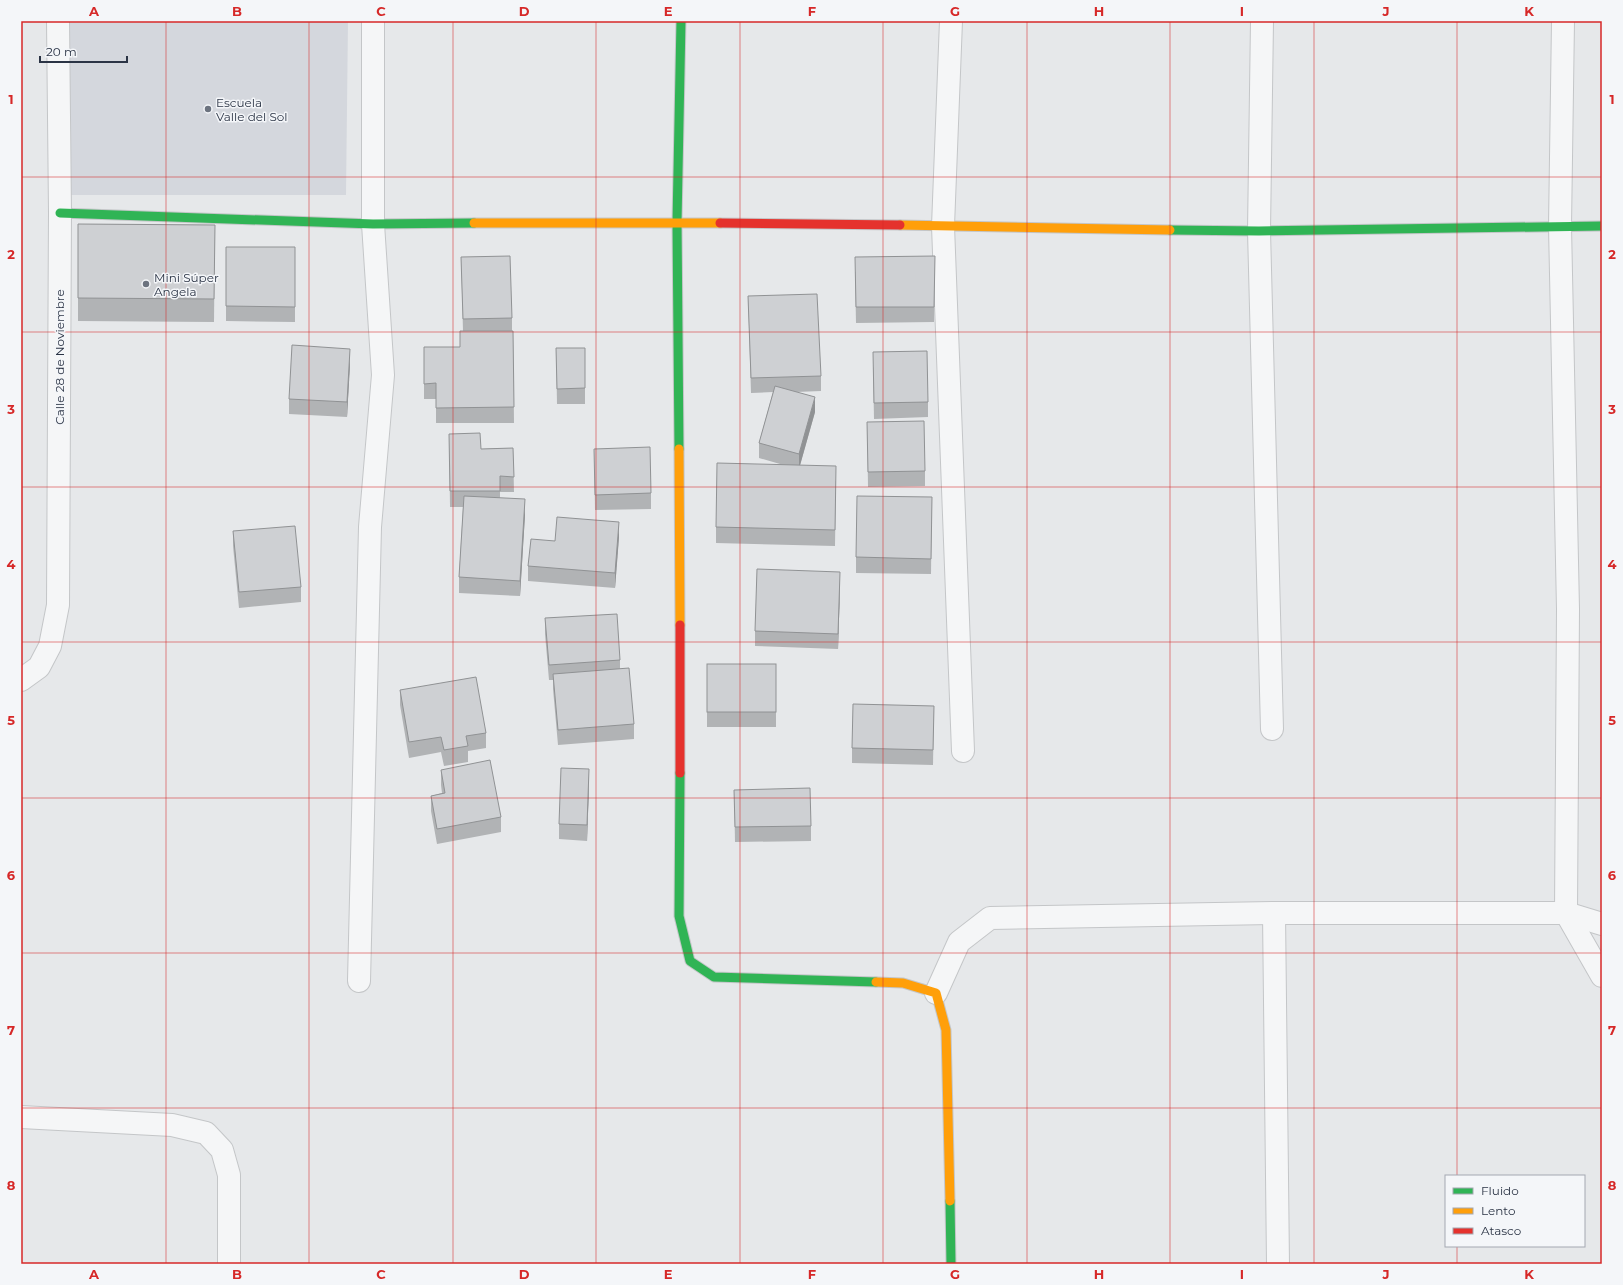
<svg xmlns="http://www.w3.org/2000/svg" width="1623" height="1285" font-family="Montserrat,sans-serif">
<style>
.built{fill:#d4d7dd}
.lines{fill:none;stroke-linecap:round;stroke-linejoin:round}
.street-casing{stroke:#c4c6c8;stroke-width:24}
.fast-casing{stroke:#c4c6c8;stroke-width:11}
.slow-casing{stroke:#c4c6c8;stroke-width:11}
.jam-casing{stroke:#c4c6c8;stroke-width:11}
.street{stroke:#f5f6f7;stroke-width:22}
.fast{stroke:#30b455;stroke-width:9}
.slow{stroke:#ff9f0a;stroke-width:9}
.jam{stroke:#e5322d;stroke-width:9}
.wall{fill:#b1b3b5}
.shaded-wall{fill:#909294}
.building{fill:#ced0d3;stroke:#909294}
.grid{fill:none;stroke:#d62828;stroke-width:1;stroke-opacity:0.55}
.poi-dot{fill:#6c737f;stroke:#f4f6f9;stroke-width:1.5}
.labels{text-anchor:middle;dominant-baseline:central;stroke-width:3;stroke-linejoin:round;paint-order:stroke}
.poi-label{font-size:12px;fill:#2b3445;stroke:#f4f6f9;text-anchor:start}
.street-label{font-size:12px;fill:#2b3445;stroke:#f4f6f9}
.neatline{fill:none;stroke:#d62828;stroke-width:1.5}
.grid-label{font-size:13px;text-anchor:middle;font-weight:bold;fill:#d62828}
</style>
<rect width="100%" height="100%" fill="#e6e8ea"/>
<path class="built" d="M348,21L346,195H69L70,23Z"/>
<g class="lines">
<defs>
<g id="street">
<path d="M951,21L943,226L963,751"/>
<path d="M1262,21L1259,231L1272,729"/>
<path d="M1563,21L1560,226L1568,609L1566,913L1602,976"/>
<path d="M21,680L39,667L50,646L58,605L60,213L58,21"/>
<path d="M1274,913L1278,1264"/>
<path d="M359,981L370,527L383,375L373,224V21"/>
<path d="M936,993L959,942L990,918L1274,913H1566L1602,924"/>
<path d="M21,1117L172,1125L206,1133L222,1150L229,1175V1264"/>
</g>
<g id="fast">
<path d="M60,213L373,224L474,223"/>
<path d="M1170,230L1259,231L1602,226"/>
<path d="M679,449L677,222L681,21"/>
<path d="M680,773L679,916L690,961L714,977L876,982"/>
<path d="M950,1201L951,1264"/>
</g>
<g id="slow">
<path d="M474,223H720"/>
<path d="M900,225L1170,230"/>
<path d="M679,449L680,625"/>
<path d="M876,982L903,983L936,993L946,1030L950,1201"/>
</g>
<g id="jam">
<path d="M720,223L900,225"/>
<path d="M680,625V773"/>
</g>
</defs>
<use href="#street" class="street-casing"/>
<use href="#fast" class="fast-casing"/>
<use href="#slow" class="slow-casing"/>
<use href="#jam" class="jam-casing"/>
<use href="#street" class="street"/>
<use href="#fast" class="fast"/>
<use href="#slow" class="slow"/>
<use href="#jam" class="jam"/>
</g>
<g class="wall">
<path d="M78,224L215,225L214,322L78,321Z"/>
<path d="M226,247H295V322L226,321Z"/>
<path d="M935,256L934,322L856,323L855,272Z"/>
<path d="M461,257L512,318V331H513L514,423H436V399H424V347H460L463,331Z"/>
<path d="M748,296L821,376V391L796,392L815,412L800,465L836,481L835,546L716,543V527L780,464L759,458V443L773,392L751,393Z"/>
<path d="M556,348H585V404H557Z"/>
<path d="M350,364L347,417L289,414V399Z"/>
<path d="M873,367L928,402V417L874,419Z"/>
<path d="M867,422L925,471V486L868,487Z"/>
<path d="M449,434L481,449L513,448L514,492H500V498L525,515L520,596L459,593V577L463,507H450Z"/>
<path d="M594,449L651,493V509L595,510Z"/>
<path d="M932,497L931,574L856,573V557Z"/>
<path d="M233,531L301,587V602L239,608L233,546Z"/>
<path d="M619,537L615,588L528,581V566L555,541Z"/>
<path d="M840,588L838,649L755,646V631Z"/>
<path d="M545,618L620,660V669L634,724V739L558,745L553,689V680H549L545,634Z"/>
<rect x="707" y="664" width="69" height="63"/>
<path d="M400,690L486,733V748L468,751V762L444,766L441,752L409,758L400,705Z"/>
<path d="M934,706L933,765L852,763V748Z"/>
<path d="M441,770L501,817V832L437,844L431,811V796L442,793L441,785Z"/>
<path d="M589,785L587,841L559,839V824Z"/>
<path d="M734,790L811,826V841L735,842Z"/>
</g>
<g class="shaded-wall">
<path d="M350,349V364L347,417V402Z"/>
<path d="M815,397V412L799,469V454Z"/>
<path d="M525,499V515L520,596V581Z"/>
<path d="M619,522V537L615,588V573Z"/>
<path d="M840,572V588L838,649V634Z"/>
<path d="M589,769V785L587,841V825Z"/>
</g>
<g class="building">
<path d="M78,224L215,225L214,299L78,298Z"/>
<path d="M226,247H295V307L226,306Z"/>
<path d="M510,256L512,318L463,319L461,257Z"/>
<path d="M935,256L934,307H856L855,257Z"/>
<path d="M817,294L821,376L751,378L748,296Z"/>
<path d="M460,331H513L514,407L436,408V383L424,384V347H460Z"/>
<path d="M292,345L350,349L347,402L289,399Z"/>
<path d="M556,348H585V388L557,389Z"/>
<path d="M927,351L928,402L874,403L873,352Z"/>
<path d="M775,386L815,397L799,454L759,443Z"/>
<path d="M924,421L925,471L868,472L867,422Z"/>
<path d="M480,433L481,449L513,448L514,477L500,476V491H450L449,434Z"/>
<path d="M650,447L651,493L595,495L594,449Z"/>
<path d="M717,463L836,466L835,530L716,527Z"/>
<path d="M464,496L525,499L520,581L459,577Z"/>
<path d="M857,496L932,497L931,559L856,557Z"/>
<path d="M557,517L619,522L615,573L528,566L531,539L555,541Z"/>
<path d="M295,526L301,587L239,592L233,531Z"/>
<path d="M757,569L840,572L838,634L755,631Z"/>
<path d="M617,614L620,660L549,665L545,618Z"/>
<rect x="707" y="664" width="69" height="48"/>
<path d="M629,668L634,724L558,730L553,674Z"/>
<path d="M476,677L486,733L466,736L468,746L444,750L441,737L409,742L400,690Z"/>
<path d="M853,704L934,706L933,750L852,748Z"/>
<path d="M490,760L501,817L437,829L431,796L445,793L441,770Z"/>
<path d="M561,768L589,769L587,825L559,824Z"/>
<path d="M810,788L811,826L735,827L734,790Z"/>
</g>
<path class="grid" d="M166,21V1264M309,21V1264M453,21V1264M596,21V1264M740,21V1264M883,21V1264M1027,21V1264M1170,21V1264M1314,21V1264M1457,21V1176M21,177H1602M21,332H1602M21,487H1602M21,642H1602M21,798H1602M21,953H1602M21,1108H1602M1457,1246V1264"/>
<g class="poi-dot">
<circle cx="208" cy="109" r="4"/>
<circle cx="146" cy="284" r="4"/>
</g>
<g class="labels">
<g class="poi-label">
<text x="216" y="102">Escuela<tspan x="216" dy="14">Valle del Sol</tspan></text>
<text x="154" y="277">Mini Súper<tspan x="154" dy="14">Angela</tspan></text>
</g>
<g class="street-label">
<text transform="translate(59 357) rotate(-90)">Calle 28 de Noviembre</text>
</g>
</g>
<rect width="1623" height="1285" fill="none" stroke="#f4f6f9" stroke-width="44"/>
<rect x="1445" y="1175" width="140" height="72" fill="#f4f6f9" stroke="#a4a8b1"/>
<rect x="1453" y="1188" width="20" height="6" fill="#30b455" stroke="#a4a8b1"/>
<text x="1481" y="1195" font-size="12" fill="#2b3445">Fluido</text>
<rect x="1453" y="1208" width="20" height="6" fill="#ff9f0a" stroke="#a4a8b1"/>
<text x="1481" y="1215" font-size="12" fill="#2b3445">Lento</text>
<rect x="1453" y="1228" width="20" height="6" fill="#e5322d" stroke="#a4a8b1"/>
<text x="1481" y="1235" font-size="12" fill="#2b3445">Atasco</text>
<path d="M40 56v6h87v-6" fill="none" stroke="#2b3445" stroke-width="2"/>
<text x="46" y="56" font-size="12" fill="#2b3445" stroke="#f4f6f9" stroke-width="3" paint-order="stroke">20 m</text>
<rect x="22" y="22" width="1579" height="1241" class="neatline"/>
<g class="grid-label">
<text x="94" y="16">A</text>
<text x="237" y="16">B</text>
<text x="381" y="16">C</text>
<text x="524" y="16">D</text>
<text x="668" y="16">E</text>
<text x="812" y="16">F</text>
<text x="955" y="16">G</text>
<text x="1099" y="16">H</text>
<text x="1242" y="16">I</text>
<text x="1386" y="16">J</text>
<text x="1529" y="16">K</text>
<text x="11" y="104">1</text>
<text x="1612" y="104">1</text>
<text x="11" y="259">2</text>
<text x="1612" y="259">2</text>
<text x="11" y="414">3</text>
<text x="1612" y="414">3</text>
<text x="11" y="569">4</text>
<text x="1612" y="569">4</text>
<text x="11" y="725">5</text>
<text x="1612" y="725">5</text>
<text x="11" y="880">6</text>
<text x="1612" y="880">6</text>
<text x="11" y="1035">7</text>
<text x="1612" y="1035">7</text>
<text x="11" y="1190">8</text>
<text x="1612" y="1190">8</text>
<text x="94" y="1279">A</text>
<text x="237" y="1279">B</text>
<text x="381" y="1279">C</text>
<text x="524" y="1279">D</text>
<text x="668" y="1279">E</text>
<text x="812" y="1279">F</text>
<text x="955" y="1279">G</text>
<text x="1099" y="1279">H</text>
<text x="1242" y="1279">I</text>
<text x="1386" y="1279">J</text>
<text x="1529" y="1279">K</text>
</g>
</svg>
